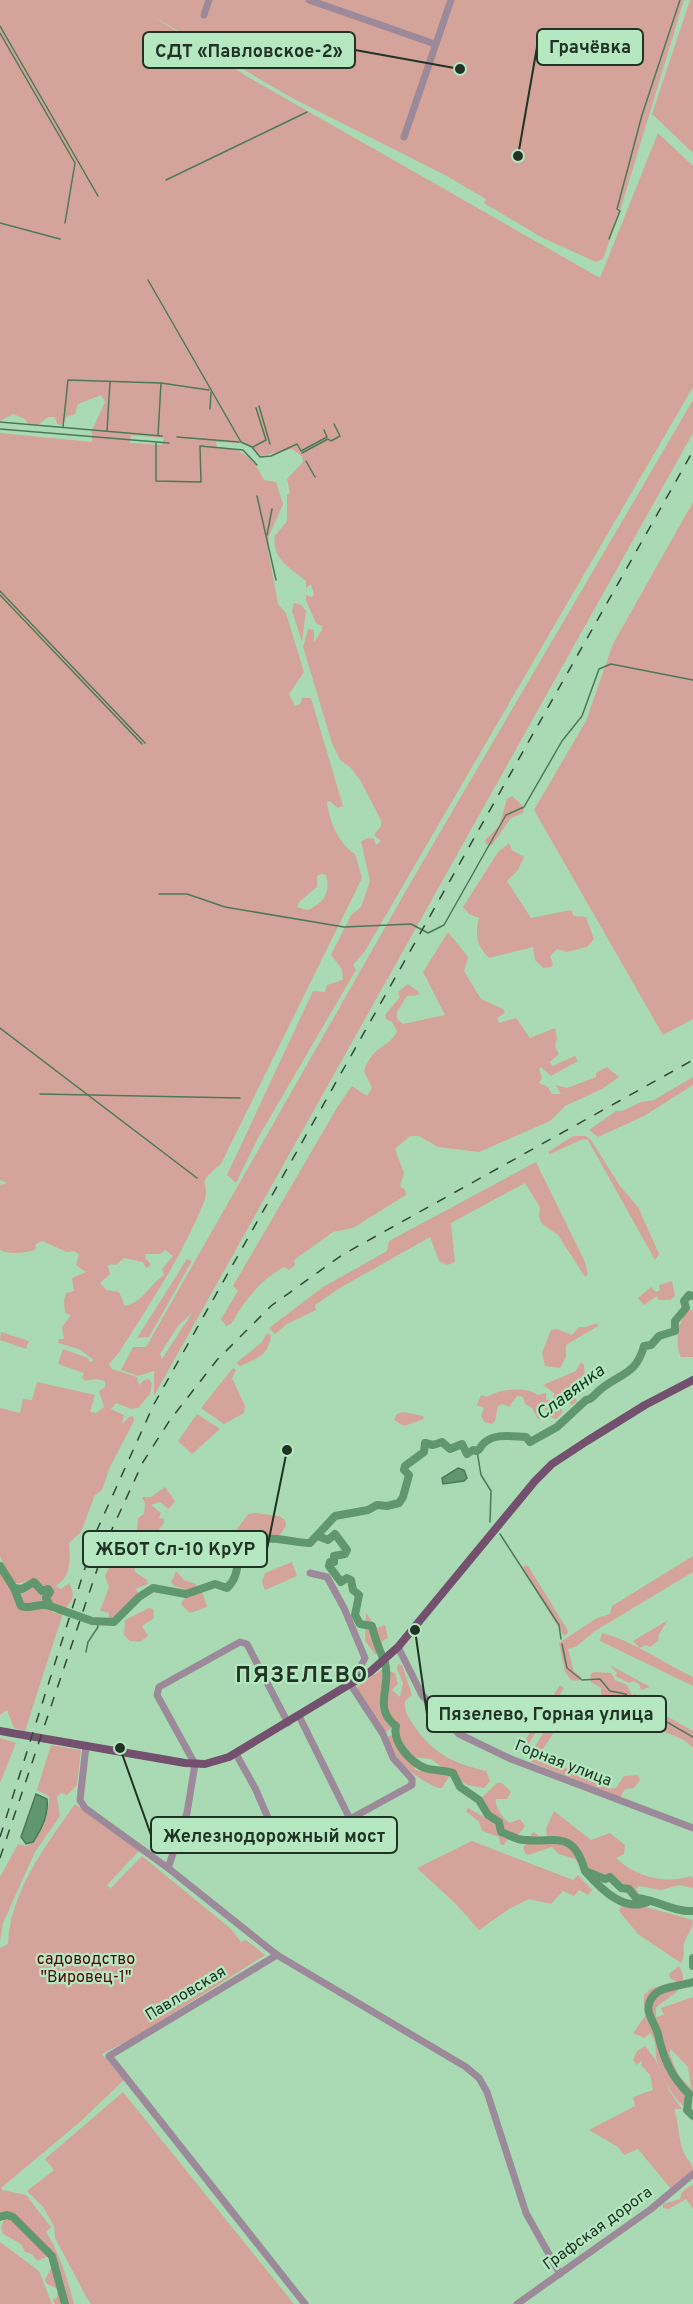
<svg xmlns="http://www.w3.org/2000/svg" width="693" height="2304" font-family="Overpass,sans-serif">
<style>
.green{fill:#d4a49b;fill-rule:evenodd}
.water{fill:#60976e;stroke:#4d7958;stroke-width:1.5}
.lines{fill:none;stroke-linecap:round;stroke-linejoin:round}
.stream{stroke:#4d7958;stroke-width:1.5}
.river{stroke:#60976e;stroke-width:8}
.minor{stroke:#9c8999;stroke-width:7}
.major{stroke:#73516e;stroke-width:8}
.rail{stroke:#324938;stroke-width:1.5;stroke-dasharray:10 10;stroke-linecap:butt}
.labels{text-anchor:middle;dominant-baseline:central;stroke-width:4.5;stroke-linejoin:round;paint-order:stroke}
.street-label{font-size:16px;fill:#203325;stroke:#b5e7c0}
.park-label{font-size:16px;fill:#590600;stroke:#b5e7c0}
.water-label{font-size:18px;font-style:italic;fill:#0e3a1d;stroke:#b5e7c0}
.district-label{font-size:22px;font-weight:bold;letter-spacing:1.5px;fill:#203325;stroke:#b5e7c0}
.leader{fill:none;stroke:#203325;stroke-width:2}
.callout-dot{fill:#203325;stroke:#b5e7c0;stroke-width:2}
.callout{fill:#b5e7c0;stroke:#203325;stroke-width:2}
.callout-label{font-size:18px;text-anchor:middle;font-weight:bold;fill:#203325}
</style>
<rect width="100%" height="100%" fill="#a9dab3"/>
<g class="green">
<path d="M0,0H684L620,211L603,259L596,262L543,238L484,203L486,199L445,175L292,98L151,15L248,77L600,278L658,133L693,166V387L365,951L353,965L356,970L258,1138L236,1183L227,1175L313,991L325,992L327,985L343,980L342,969L331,955L351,915L361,907L370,881L361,841L369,838L374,839L376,845L381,841L374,835L381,826V820L360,780L351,768L340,760L332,743L303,647L308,629L314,630V642L322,630V626L316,623L306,601V595L312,597L314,594L311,584L306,588V581C292,569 271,559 275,536L287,521V495L290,493L287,479L303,462L302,456L292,449L261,456C242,439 240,444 216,442L217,447C242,448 253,457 264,480L276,482L283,504L269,536L268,550L278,604L286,613L304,672L289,694L295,706L300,704L302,698H311L343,806L338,808L330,801L327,802C329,821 339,844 355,854L362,878L221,1164C192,1187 212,1181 204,1202C182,1256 150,1304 118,1354L109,1364L112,1369L137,1377L139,1385L144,1380L149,1379L152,1383L150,1394L138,1408L131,1409L116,1403L111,1409L124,1415L122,1424L129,1417L133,1416L134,1421L110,1467L102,1490L95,1495L81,1532L69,1543C70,1561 72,1575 56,1586L61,1589L69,1583C75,1594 74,1598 66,1608L48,1601L53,1591L50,1586L45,1589L30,1579C9,1592 6,1572 0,1556V1408L20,1413L23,1399L32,1400L37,1382L95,1395L90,1412L96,1413L104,1407L99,1391L105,1387V1381L96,1379L85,1381L82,1377L84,1373L58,1364L63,1349L88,1358L89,1362L94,1360L79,1349L58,1343L59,1339H64L62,1327L71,1315L65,1313L64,1300L66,1293L74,1291L72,1278L86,1272L76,1265L79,1255L75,1251L67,1252L42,1241L36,1244L35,1250C24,1253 10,1255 0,1250V1185L7,1183L0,1180V433L92,442V430L105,402L101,395L78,404L75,414L66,417L62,425L57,424L55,417H48L38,425H29L25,419L13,414L0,421ZM131,435L164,438L162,445L130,443ZM322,874L326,875C331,892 324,903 308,910L297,907L299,902L317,887V876ZM165,1250L173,1256L162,1269L164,1275C150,1284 143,1302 125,1306L119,1292L106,1290L100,1283L110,1274L108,1266L111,1264L116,1265L124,1258L143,1262L146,1268L150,1266V1263L145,1258L146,1254H160Z"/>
<path d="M690,0H693V153L652,114Z"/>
<path d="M693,400V433L154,1396V1371L138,1376L121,1370L133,1347H146L411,882ZM192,1313L162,1359L160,1354L178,1326Z"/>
<path d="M693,502V1019L663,1035L534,810L586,721L613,644Z"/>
<path d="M294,603L301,605L306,611L302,642L292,611Z"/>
<path d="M512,796L524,807L523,813L511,818L492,845L486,844L485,840L499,826L507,799Z"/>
<path d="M509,843L512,850L524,857L518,870L507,881L531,918L571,910L574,916L586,917L594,939L587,947L567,952L557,949L550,956L553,964L551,967L543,968L535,960L533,947L489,958C476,945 475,935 479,918L469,914L463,907L498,852Z"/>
<path d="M448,932L468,957L464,971L481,999L503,1009L505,1013L497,1018L499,1023L516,1018L530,1038L555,1028L557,1039L555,1046L559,1054L550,1062L552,1066L575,1056L578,1061L551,1076L541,1067L539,1069L542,1078L539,1083L548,1087L552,1094H561L556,1085L567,1088L596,1077V1073L607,1067L619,1077L602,1089L565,1106L550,1121L479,1152L438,1147L419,1136H410L395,1149L404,1173L400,1186L405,1190L406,1195L353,1228L333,1232L294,1260L295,1265L289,1270L284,1267C260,1280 245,1300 231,1324L226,1326L221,1319L238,1291L233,1286L338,1106L352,1086L367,1096L372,1088L364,1071C373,1044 390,1048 397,1031L392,1022L386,1019L385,1015L400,997L398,992L408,984L419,992L418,995L407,996L397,1012V1019L403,1024L445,1015L423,972Z"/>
<path d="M693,1077V1085L644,1116L598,1137L589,1130L616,1111H622L641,1102L654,1100Z"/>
<path d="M573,1136H586L591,1140L620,1186L638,1207L659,1254L655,1260L588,1140L583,1139L550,1154L548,1152Z"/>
<path d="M536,1162L585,1262L588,1274L585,1277L558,1235L541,1223L539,1215L540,1207L525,1183L451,1223L455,1262L447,1265L439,1261L430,1237L340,1288L315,1305L316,1310L287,1324L275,1334L269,1328L323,1287L387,1251L389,1241Z"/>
<path d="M187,1259L192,1261L149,1337L137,1338Z"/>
<path d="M672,1281L675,1296L670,1300H659L657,1296L644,1305L638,1298L651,1287L656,1292L660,1290L659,1285Z"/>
<path d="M693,1309V1357H681C674,1343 677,1316 693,1309Z"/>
<path d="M597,1323L598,1326L566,1345V1357L560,1368L545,1366L542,1353L551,1330L557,1329L572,1335L579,1327H586Z"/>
<path d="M1,1332L29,1341L26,1349L0,1340Z"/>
<path d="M267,1333L271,1335C269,1356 257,1358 240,1366L236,1363L261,1343Z"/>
<path d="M581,1362L584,1365L585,1381L575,1396L577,1402L572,1405L564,1398L558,1401V1405L563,1412L556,1419L552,1418L543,1406L541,1408L543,1417L538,1419L532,1408L525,1404L523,1397L517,1396L509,1407L503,1404L498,1406L495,1421L492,1424L484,1422L481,1416L484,1408L477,1405L481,1395L487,1397C500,1389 526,1386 538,1395L546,1393V1400H553L554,1393L543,1385L576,1371Z"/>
<path d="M233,1368L236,1370L232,1378L245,1406L244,1413L224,1424L201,1408Z"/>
<path d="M403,1412L423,1416L424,1419L404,1426L394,1420L397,1414Z"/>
<path d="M197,1414L220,1429L192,1454L178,1441Z"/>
<path d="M165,1487L175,1501L169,1509L160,1502L151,1505L161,1513L159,1518L164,1519V1522L153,1539L141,1536L137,1529L138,1518L144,1514L145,1503L142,1497H151Z"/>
<path d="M255,1513L279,1516L285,1520L286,1526L280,1535L258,1537L238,1543L233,1540L235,1532L248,1514Z"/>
<path d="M130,1539L135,1572L147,1580L148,1584L135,1589L139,1593L115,1620L108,1621L109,1613L100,1611L109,1587L105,1576L118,1548Z"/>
<path d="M693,1556V1572L595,1631L577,1646L568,1649L574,1672L582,1677L578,1681L571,1680L565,1672L559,1643L597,1618L610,1614L612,1606Z"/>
<path d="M292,1562L297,1576L265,1590L262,1582L265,1573Z"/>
<path d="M525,1565L528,1566L567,1629L568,1633L564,1636L522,1569Z"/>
<path d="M0,1571L12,1588L20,1590L34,1585L43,1596L44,1605L54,1613H63L25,1731L14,1728L7,1710L0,1715Z"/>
<path d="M176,1571L184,1580L196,1584L198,1590L203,1594L207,1607L190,1613L181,1604L187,1595L185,1589L174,1586L171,1582Z"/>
<path d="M149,1608L153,1609L154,1618L142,1626L148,1636L140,1642L130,1641L124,1635L125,1620Z"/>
<path d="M366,1613L377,1628L385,1625L388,1638L382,1641L383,1653L375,1654L365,1641Z"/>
<path d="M668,1620L659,1634L658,1641L650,1647L646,1645L640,1648L633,1641Z"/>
<path d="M602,1633C631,1640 664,1663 693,1677V1686L600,1641Z"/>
<path d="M398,1664L402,1665L412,1695L405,1701C404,1713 410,1720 417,1730C436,1756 457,1764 486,1771L490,1781L484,1788L467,1785L431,1759L412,1757L415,1770L447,1773L449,1777L442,1788H438C414,1777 397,1764 387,1737L397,1733L396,1725L386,1717V1723L392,1727L385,1733L357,1689L360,1684L383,1669L395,1673L398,1684L392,1690L400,1697L403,1683L397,1669Z"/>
<path d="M610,1665L650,1687L641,1690L639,1684L633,1681L629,1683L615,1676L617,1673Z"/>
<path d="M594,1672L611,1673L615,1680L627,1685L632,1696L635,1694L654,1709L693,1731V1748L684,1740L644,1723L626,1703L621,1706L601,1697V1688L591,1682L590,1675Z"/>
<path d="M560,1685L564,1688L524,1751L520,1748Z"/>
<path d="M548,1725L556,1729L539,1755L540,1761L573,1770L583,1764L579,1774L586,1778L590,1776L592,1782H603L610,1789L616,1788L624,1776L638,1775L640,1780L634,1788L625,1789L620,1798L531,1762L534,1748Z"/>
<path d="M0,1738L16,1743L0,1783Z"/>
<path d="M51,1745L81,1750L77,1785L67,1795L61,1793L57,1797L60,1816L35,1852L3,1923L0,1941V1877L18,1844L27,1846C44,1836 49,1814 49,1796L37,1790Z"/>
<path d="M497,1783H502L511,1792L507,1799H496C494,1806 504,1820 510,1823L520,1819L525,1826L518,1835L509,1837L504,1845L500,1844L499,1837L482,1831L479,1822L466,1811L468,1808L484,1817L486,1816L480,1808L481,1798Z"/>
<path d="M75,1804L139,1851L107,1885L110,1889L142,1856L231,1929L241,1942L246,1940L265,1955L137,2036L102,2054L124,2080L81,2121L1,2188L2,2190L26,2195L51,2227L46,2232C60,2254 67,2278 74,2304H55L53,2300L57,2297L58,2289L47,2284L45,2280L54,2262L53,2258L49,2256L37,2261L32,2254L25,2252L21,2244L3,2234L1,2227L4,2220L0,2218V1948L8,1944C10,1892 46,1845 75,1804Z"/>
<path d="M554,1811L591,1840L610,1833L625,1845L624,1854L616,1858C634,1876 666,1885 690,1876L693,1878V1888L679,1885L661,1890L639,1886L636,1889L641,1897L637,1900L613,1878L582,1869L575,1859L559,1854L552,1847L528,1855L525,1853L523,1847L530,1841L531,1834L534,1832L543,1840L547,1838L546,1829Z"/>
<path d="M472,1841L573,1880L578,1875L592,1890L588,1895L579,1890L574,1896L563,1891L551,1904L529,1899L509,1909L479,1930L456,1904L417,1868Z"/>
<path d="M624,1901L693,1920C693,1930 686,1935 684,1944C683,1951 685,1957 681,1963L638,1934L619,1911Z"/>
<path d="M679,1966C693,1990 667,1996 656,2008V2017L664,2015L661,2008L693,1997V2093L691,2091L693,2122L689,2108C676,2106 661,2075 657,2061C654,2050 658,2042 650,2033L644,2038L633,2033L648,2012L644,2005V1995L652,1988L677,1982L670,1978L669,1974ZM671,2049L688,2067L691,2089L678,2074L669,2053Z"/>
<path d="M645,2046L655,2059L670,2092L682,2109H674C679,2123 678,2136 683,2151C686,2159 693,2163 693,2172L671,2189L638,2149L624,2155L618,2147L589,2130L635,2106L633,2097L653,2090L650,2075L641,2065L642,2060L637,2065L633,2060L637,2051Z"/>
<path d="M123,2092L294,2304H91L87,2298L55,2238L54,2226L43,2207L27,2191L54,2170L45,2159Z"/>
<path d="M691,2185L693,2186V2209L686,2199L669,2209L663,2208V2204L680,2199L682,2192Z"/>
<path d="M0,2242L39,2271L52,2304H0Z"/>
</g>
<g class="water">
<path d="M458,1468L464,1470L467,1478L464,1481L443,1484L442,1478Z"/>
<path d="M36,1794L47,1799C49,1815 42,1829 33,1842L26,1844L21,1837Z"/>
</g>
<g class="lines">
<g class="stream">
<path d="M0,26L98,196"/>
<path d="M0,33L75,163L65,223"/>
<path d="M166,180L307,112"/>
<path d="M0,223L60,239"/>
<path d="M609,239L620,211L617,209L642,115L680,0"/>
<path d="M148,280L241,442L252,447L260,457L271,456L297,444L301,451L327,437L324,430"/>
<path d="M259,406L270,444"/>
<path d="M210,409L211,392"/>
<path d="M0,422L162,436"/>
<path d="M63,427L68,380L161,383L209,390"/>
<path d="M0,429L169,443"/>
<path d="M107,431L110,382"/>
<path d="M158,435L161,383"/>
<path d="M177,437L239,442"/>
<path d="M156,443V481L201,482L200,446L243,450L257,465"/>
<path d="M253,447L266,440L256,408"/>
<path d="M302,453L328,439L331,441L340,436L334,424"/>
<path d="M306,461L315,477"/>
<path d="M257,496L276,580"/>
<path d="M267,535L272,509"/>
<path d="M0,591L145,743"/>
<path d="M0,595L142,744"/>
<path d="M159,894H187L225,907L344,927L411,924L428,933L444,925L506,815L524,807L562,741L582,716L599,669L611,664L693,680"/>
<path d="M0,1028L197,1178"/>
<path d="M40,1094L240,1098"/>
<path d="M477,1451L481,1475L491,1491L490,1522"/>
<path d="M500,1534L559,1625L561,1639"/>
<path d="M562,1644L567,1668L582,1680L600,1679L610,1691L626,1694L629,1700L693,1737"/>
<path d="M86,1652L88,1642L98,1627L97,1621"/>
</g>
<g class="river">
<path d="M318,1536L328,1540L335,1534L347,1550L345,1554L334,1556V1562H330L329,1566L341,1582L347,1578L351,1580L353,1590L359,1595L355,1615L360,1624L372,1626C375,1640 380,1651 385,1663C392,1686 372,1708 396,1726C392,1742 410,1762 425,1768C434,1771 445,1770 453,1773L460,1787L479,1800L488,1815L499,1822L501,1832C507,1834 512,1837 518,1839C551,1846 572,1825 585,1871L605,1879L610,1877L621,1888L629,1889L636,1898C656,1899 672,1912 693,1911"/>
<path d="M0,1566L14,1588L22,1589L34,1582L42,1591L48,1589L50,1592L46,1598L50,1606L92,1621L114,1622L139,1597L153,1588L186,1594L215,1584L227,1588C246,1571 229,1542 259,1539C277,1536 293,1543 310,1543L335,1516L368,1510L377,1505L387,1506L399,1503L403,1497L409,1475L404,1470L405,1466L424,1452L425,1443L433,1445L442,1442L450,1449L462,1444L467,1454L473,1450L477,1451C480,1449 481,1446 483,1444C494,1432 514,1437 526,1437L530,1442L557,1427L586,1400C594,1399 594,1394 601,1389C621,1373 636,1375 644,1346L651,1345L659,1336L675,1331V1321L686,1308L684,1301L689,1295L693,1296"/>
<path d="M14,1588L21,1606C31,1610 39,1602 50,1606"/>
<path d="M586,1872C601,1889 625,1914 650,1901"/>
<path d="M693,1958V1966"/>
<path d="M693,1982C682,1986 662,1986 654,1995C641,2010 654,2020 658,2034C663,2057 671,2077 689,2094L687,2110L693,2116"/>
<path d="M0,2217L7,2215L13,2217L52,2256L65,2304"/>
</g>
<g class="minor">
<path d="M309,0L435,44"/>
<path d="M204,15L209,0"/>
<path d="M404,137L451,0"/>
<path d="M398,1647L422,1695L459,1734L511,1759L693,1828"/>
<path d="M299,1716L350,1819L412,1785V1779L393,1758L383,1734L351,1685L365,1658L344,1608L327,1577L310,1573"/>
<path d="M86,1746L80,1800L85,1808L168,1868L277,1955L466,2067L479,2078L487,2092L526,2213L560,2274"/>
<path d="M236,1754L255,1788L269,1820"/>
<path d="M168,1868L187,1813L195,1764L157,1695L159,1687L240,1642L247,1644L288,1723"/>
<path d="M277,1955L109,2056L305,2304"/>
<path d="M517,2304L651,2209L693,2174"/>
</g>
<path class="major" d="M0,1731L185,1763L205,1764L229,1757L370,1672L398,1647L535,1481L552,1464L587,1441L645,1405L693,1380"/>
<g class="rail">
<path d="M0,1837L97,1530L154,1404L693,451"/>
<path d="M0,1858L107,1540L143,1462L170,1420L217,1360L271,1306L342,1255L693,1060"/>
</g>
</g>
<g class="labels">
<g class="street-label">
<text transform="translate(563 1764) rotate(21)">Горная улица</text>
<text transform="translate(186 1994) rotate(-31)">Павловская</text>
<text transform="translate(598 2229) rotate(-36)">Графская дорога</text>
</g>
<g class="park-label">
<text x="86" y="1960">садоводство<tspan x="86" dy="18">"Вировец-1"</tspan></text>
</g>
<g class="water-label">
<text transform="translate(571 1393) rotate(-37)">Славянка</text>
</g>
<g class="district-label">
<text x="302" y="1676">ПЯЗЕЛЕВО</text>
</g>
</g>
<path class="leader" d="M518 156L537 47M460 69L355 50M287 1450L267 1549M415 1630L427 1714M120 1748L151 1835"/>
<g class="callout-dot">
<circle cx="518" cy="156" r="6"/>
<circle cx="460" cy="69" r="6"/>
<circle cx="287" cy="1450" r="6"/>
<circle cx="415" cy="1630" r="6"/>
<circle cx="120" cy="1748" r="6"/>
</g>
<g class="callout">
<rect x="537" y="29" width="106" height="36" rx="6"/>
<rect x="143" y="32" width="212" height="36" rx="6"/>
<rect x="83" y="1531" width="184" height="36" rx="6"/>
<rect x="427" y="1696" width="239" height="36" rx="6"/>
<rect x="151" y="1817" width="246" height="36" rx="6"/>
</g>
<g class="callout-label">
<text x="590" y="53">Грачёвка</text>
<text x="249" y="57">СДТ «Павловское-2»</text>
<text x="175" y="1555">ЖБОТ Сл-10 КрУР</text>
<text x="546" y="1720">Пязелево, Горная улица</text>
<text x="274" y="1842">Железнодорожный мост</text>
</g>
</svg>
